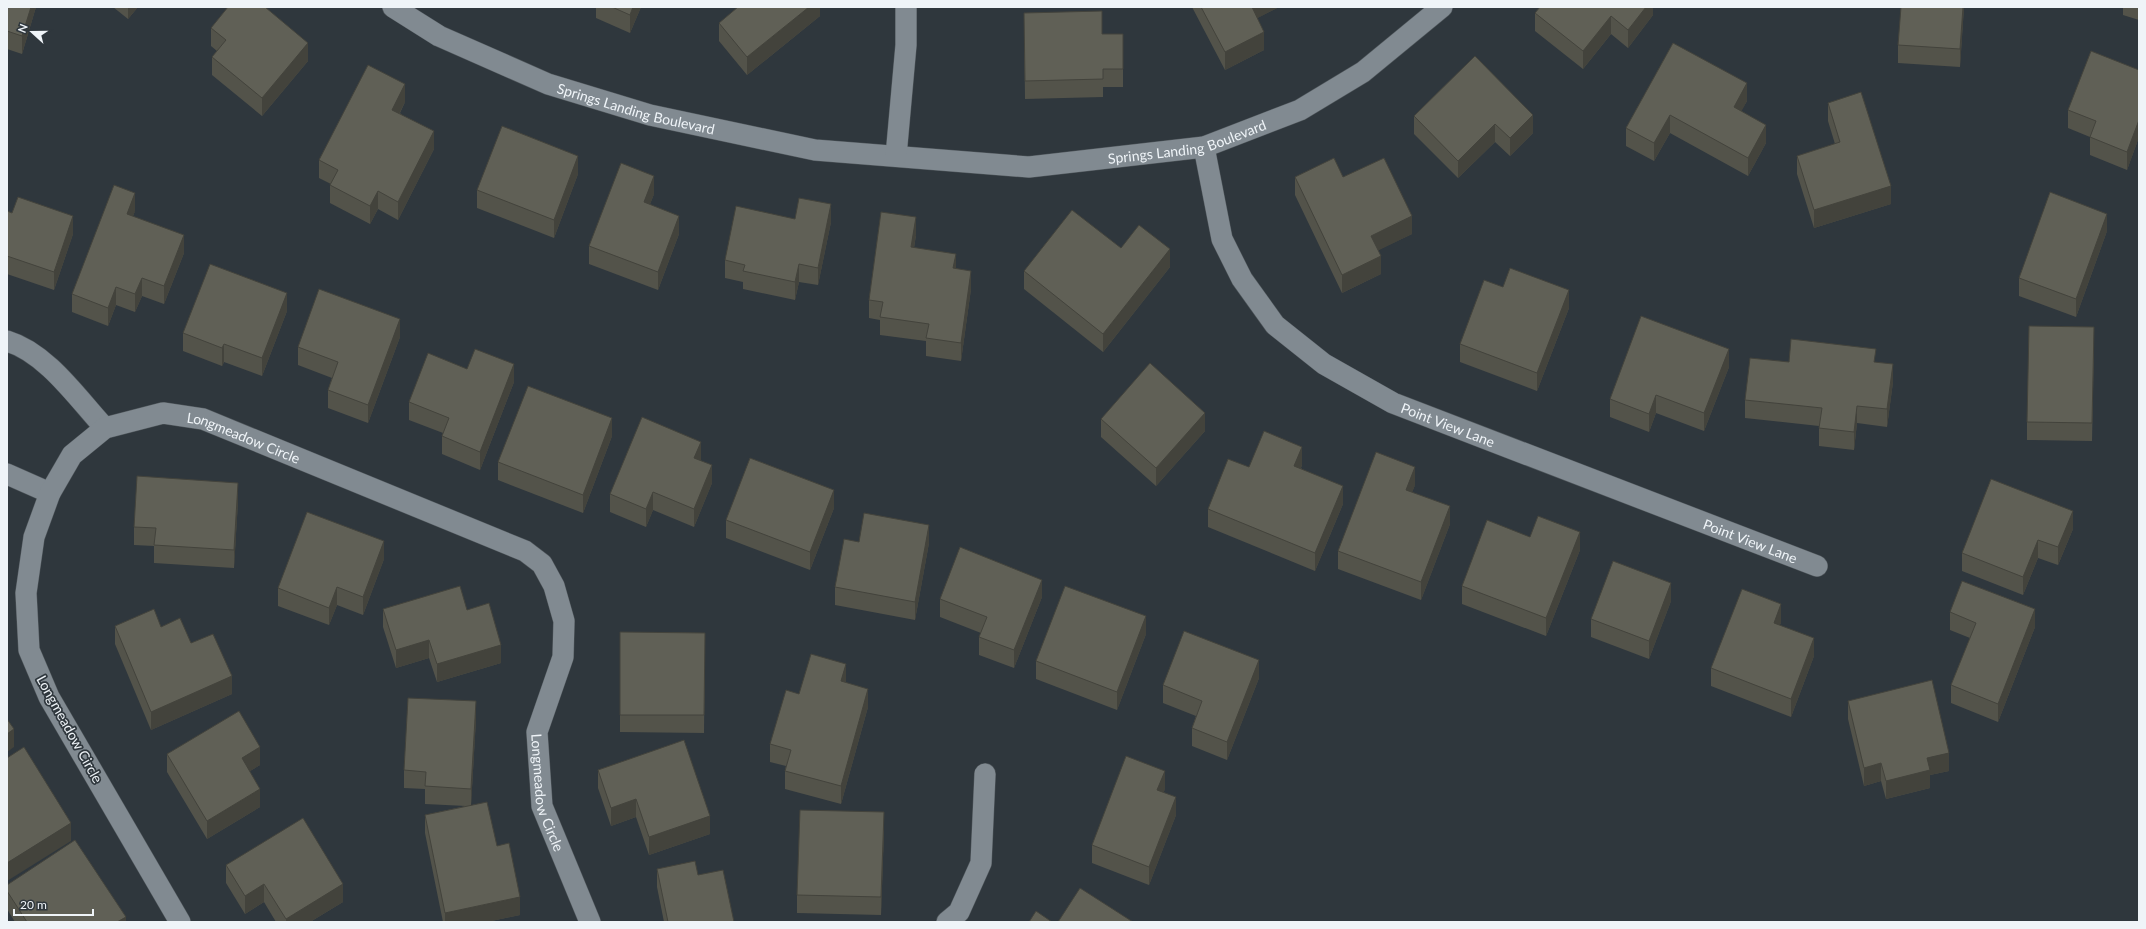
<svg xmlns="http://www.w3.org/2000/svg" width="2146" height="929" font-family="Lato,sans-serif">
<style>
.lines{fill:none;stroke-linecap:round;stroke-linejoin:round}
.minor-casing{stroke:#4f565b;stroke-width:22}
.minor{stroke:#818a91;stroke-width:21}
.wall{fill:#53534a}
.shaded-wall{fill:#43433c}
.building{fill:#606056;stroke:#43433c}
.labels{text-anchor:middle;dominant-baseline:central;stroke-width:3.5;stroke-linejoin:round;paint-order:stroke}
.street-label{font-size:14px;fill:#eff4f8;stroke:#2f373d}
</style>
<rect width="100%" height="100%" fill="#2f373d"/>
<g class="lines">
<defs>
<g id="minor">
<path id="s1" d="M393,7L439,36L548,84L650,115L815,150L1029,167L1204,147L1300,110L1363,72L1442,7"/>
<path id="s2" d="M1204,147L1222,239L1242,279L1275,325L1324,364L1393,403L1817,566"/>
<path d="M896,156L906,45V7"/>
<path d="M7,341C47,353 78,399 105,428"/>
<path d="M7,474L50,493"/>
<path id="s3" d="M180,922L49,697L29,650L26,593L34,537L50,493L72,455L105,428L163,413L203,419L525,551L542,564L554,586L564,621L563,657L537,732L542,806L590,922"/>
<path d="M947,922L959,912L981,863L985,774"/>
</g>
</defs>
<use href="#minor" class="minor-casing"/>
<use href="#minor" class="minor"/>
</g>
<g class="wall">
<path d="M7,7H36L22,54L7,49Z"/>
<path d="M113,7H138L128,19Z"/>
<path d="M596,7H641L630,33L596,18Z"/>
<path d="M820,7V16L747,75L719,41V23Z"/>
<path d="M1192,7H1279L1257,18L1264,50L1225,70Z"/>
<path d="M1653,7V15L1628,48L1611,34L1583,69L1535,31V13Z"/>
<path d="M1964,7L1960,67L1898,63V45Z"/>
<path d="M2123,7H2139V20L2123,15Z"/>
<path d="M1024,13L1102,34H1123V87H1103V97L1025,99Z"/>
<path d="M211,28L308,61L262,116L212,75V57L217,51L211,46Z"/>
<path d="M1673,43L1747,101L1741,111L1766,143L1748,176L1670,133L1654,161L1626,146V128Z"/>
<path d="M1475,56L1533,133L1510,156L1495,142L1458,178L1414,134V116Z"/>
<path d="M2139,70V137L2127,170L2090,155V137L2068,128V110Z"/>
<path d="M405,102L400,113L434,149L398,220L378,209L370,224L330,203V185L331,184L319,178V160Z"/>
<path d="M1828,103L1891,204L1814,228L1797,174V156L1835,144L1828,121Z"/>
<path d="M578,174L554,238L477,208V190Z"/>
<path d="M1295,177H1343L1412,234L1378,250L1381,274L1342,293L1295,195Z"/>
<path d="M654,194L650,204L679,234L658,290L589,264V246Z"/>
<path d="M7,211L73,234L54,290L7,274Z"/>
<path d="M135,211L133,216L184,253L164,304L142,296L135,312L116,305L108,326L72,312V294Z"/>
<path d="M795,219L831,222L818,285L799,282L795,300L743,289V282L725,278V260Z"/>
<path d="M2107,231L2076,317L2019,296V278Z"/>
<path d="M916,235L914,248L956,269L971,289L961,361L926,356V341L880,335V320L869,318V300Z"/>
<path d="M1121,248L1170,267L1103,352L1024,289V271Z"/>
<path d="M1503,287L1569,308L1537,391L1460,362V344Z"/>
<path d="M287,311L262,376L224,362L222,366L183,351V333Z"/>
<path d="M400,337L368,423L328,408V390L332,378L298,365V347Z"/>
<path d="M2094,344L2092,441L2027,440V422Z"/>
<path d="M1789,362H1876L1893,382L1887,427L1857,423L1854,450L1819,446V426L1745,418V400Z"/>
<path d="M1729,367L1704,431L1656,413L1649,432L1610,417V399Z"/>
<path d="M467,369L514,382L480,470L442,454V436L443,433L409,420V402Z"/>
<path d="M1101,419L1205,431L1156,486L1101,437Z"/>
<path d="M612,436L583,513L498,480V462Z"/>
<path d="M701,460L700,461L712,483L694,527L653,510L646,527L610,512V494Z"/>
<path d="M1302,465L1301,468L1343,504L1315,571L1208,527V509L1249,467Z"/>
<path d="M1415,485L1412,492L1450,524L1421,600L1338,569V551Z"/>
<path d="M238,501L234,568L154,563V546L134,545V527Z"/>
<path d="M834,508L810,570L726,538V520Z"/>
<path d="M2073,529L2058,565L2038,558L2023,595L1962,571V553Z"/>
<path d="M1530,537L1580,550L1546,636L1462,604V586Z"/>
<path d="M859,542L929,543L915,620L835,605V587Z"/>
<path d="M384,559L363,615L337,605L329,625L278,606V588Z"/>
<path d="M1042,597L1014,668L979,655V637L981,633L940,617V599Z"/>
<path d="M1671,601L1649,659L1591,637V619Z"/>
<path d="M383,609L467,610L501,663L437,682L429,658L396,668L383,627Z"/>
<path d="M1950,612L2035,627L1998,722L1951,703V685L1970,638L1950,630Z"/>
<path d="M1781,622L1780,625L1814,656L1791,717L1711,686V668Z"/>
<path d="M115,626L161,627L191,643L232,694L151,730L115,644Z"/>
<path d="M620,632L705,633L704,733L620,732Z"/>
<path d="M1146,634L1117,710L1036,679V661Z"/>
<path d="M1259,678L1227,760L1192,746V728L1196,716L1163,703V685Z"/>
<path d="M846,682V683L868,707L841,804L785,789V771L786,766L770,762V744L799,694Z"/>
<path d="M1848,701L1949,771L1930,775V788L1886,799L1881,781L1864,786L1848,719Z"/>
<path d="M476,719L471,805L497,846L520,915L487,922H443L425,833V815L466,806L425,804V789L404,788V770Z"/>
<path d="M167,754L260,765L250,771L260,807L207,839L167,772Z"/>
<path d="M598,770L710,834L649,855L636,817L611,826L598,788Z"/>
<path d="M1165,789L1163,793L1176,815L1149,885L1092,863V845Z"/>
<path d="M884,830L881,915L797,913V895Z"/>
<path d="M226,865L343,902L310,922H276L264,902L245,914L226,883Z"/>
<path d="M657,869L698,875L734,922H664L657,887Z"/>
<path d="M7,885L126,922H15L7,909Z"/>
</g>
<g class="shaded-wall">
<path d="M31,7H36L22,54V36Z"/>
<path d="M128,7H138L128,19Z"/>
<path d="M633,7H641L630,33V15Z"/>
<path d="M809,7H820V16L747,75V57Z"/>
<path d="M1250,7H1279L1250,22Z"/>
<path d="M1646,7H1653V15L1628,48V30Z"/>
<path d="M1963,7H1964L1960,67V49Z"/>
<path d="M1611,16V34L1583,69V51Z"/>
<path d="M1264,32V50L1225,70V52Z"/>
<path d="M308,43V61L262,116V98Z"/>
<path d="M1747,83V101L1734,125V107Z"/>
<path d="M405,84V102L392,128V110Z"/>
<path d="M1533,115V133L1510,156V138Z"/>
<path d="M1670,115V133L1654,161V143Z"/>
<path d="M2139,120V137L2127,170V152Z"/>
<path d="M1495,124V142L1458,178V161Z"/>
<path d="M1766,125V143L1748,176V158Z"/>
<path d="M434,131V149L398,220V202Z"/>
<path d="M578,156V174L554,238V220Z"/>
<path d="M654,176V194L644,220V202Z"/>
<path d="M1891,186V204L1814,228V210Z"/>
<path d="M378,191V209L370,224V206Z"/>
<path d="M135,193V211L127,232V214Z"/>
<path d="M831,204V222L818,285V268Z"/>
<path d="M2107,214V231L2076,317V299Z"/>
<path d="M73,216V234L54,290V272Z"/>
<path d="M679,216V234L658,290V272Z"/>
<path d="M1412,216V234L1371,254V236Z"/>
<path d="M916,217V235L911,265V247Z"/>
<path d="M184,235V253L164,304V286Z"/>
<path d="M1170,249V267L1103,352V334Z"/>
<path d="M956,254V271L953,268Z"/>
<path d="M1381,256V274L1342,293V275Z"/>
<path d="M799,264V282L795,300V282Z"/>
<path d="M971,271V289L961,361V343Z"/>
<path d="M142,278V296L135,312V294Z"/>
<path d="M116,287V305L108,326V308Z"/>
<path d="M1569,290V308L1537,391V373Z"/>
<path d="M287,293V311L262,376V358Z"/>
<path d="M400,319V337L368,423V405Z"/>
<path d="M224,344V362L222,366V348Z"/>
<path d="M1729,349V367L1704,431V413Z"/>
<path d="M514,364V382L480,470V452Z"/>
<path d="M1893,364V382L1887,427V409Z"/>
<path d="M1656,395V413L1649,432V414Z"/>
<path d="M1857,406V423L1854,450V432Z"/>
<path d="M1205,413V431L1156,486V468Z"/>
<path d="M612,418V436L583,513V495Z"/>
<path d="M701,442V460L694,476V458Z"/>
<path d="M1302,447V465L1294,484V466Z"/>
<path d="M712,465V483L694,527V509Z"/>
<path d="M1415,467V485L1406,508V490Z"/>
<path d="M238,483V501L234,568V550Z"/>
<path d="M1343,486V504L1315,571V553Z"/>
<path d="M834,490V508L810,570V552Z"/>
<path d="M653,492V510L646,527V509Z"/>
<path d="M1450,506V524L1421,600V582Z"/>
<path d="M2073,511V529L2058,565V547Z"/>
<path d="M929,525V543L915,620V602Z"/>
<path d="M1580,532V550L1546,636V618Z"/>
<path d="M2038,540V558L2023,595V577Z"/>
<path d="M384,541V559L363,615V597Z"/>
<path d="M1042,580V597L1014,668V650Z"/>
<path d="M1671,583V601L1649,659V641Z"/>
<path d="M337,587V605L329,625V608Z"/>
<path d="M1781,604V622L1774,641V623Z"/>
<path d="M2035,609V627L1998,722V704Z"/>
<path d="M1146,616V634L1117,710V692Z"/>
<path d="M1814,638V656L1791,717V699Z"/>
<path d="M429,640V658L396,668V650Z"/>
<path d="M501,645V663L437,682V664Z"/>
<path d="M1259,660V678L1227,760V742Z"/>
<path d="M846,664V682L841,699V681Z"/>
<path d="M232,676V694L151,730V712Z"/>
<path d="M868,689V707L841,804V786Z"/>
<path d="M476,701V719L471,806V789Z"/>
<path d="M14,729V747L7,752V734Z"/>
<path d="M260,747V765L242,776V758Z"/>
<path d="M1949,753V771L1930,775V788L1886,799V781L1927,758Z"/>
<path d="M1881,763V781L1864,786V768Z"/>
<path d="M1165,771V789L1157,808V790Z"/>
<path d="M260,789V807L207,839V821Z"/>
<path d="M1176,797V815L1149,885V867Z"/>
<path d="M636,799V817L611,826V808Z"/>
<path d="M884,812V830L881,915V897Z"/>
<path d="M710,816V834L649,855V837Z"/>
<path d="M71,823V841L7,881V863Z"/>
<path d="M264,884V902L245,914V896Z"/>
<path d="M343,884V902L310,922H286V919Z"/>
<path d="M520,897V915L487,922H445V913Z"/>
<path d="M126,917V922H117Z"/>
</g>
<g class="building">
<path d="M7,7H31L22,36L7,31Z"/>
<path d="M228,7H265L308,43L262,98L212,57L226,40L211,28Z"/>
<path d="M612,7H633L630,15Z"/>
<path d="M738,7H809L747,57L719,23Z"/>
<path d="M1201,7H1252L1264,32L1225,52Z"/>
<path d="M1540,7H1646L1628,30L1611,16L1583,51L1535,13Z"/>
<path d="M1901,7H1963L1960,49L1898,45Z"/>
<path d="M1102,11V34H1123V69H1103V79L1025,81L1024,13Z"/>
<path d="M1673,43L1747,83L1734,107L1766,125L1748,158L1670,115L1654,143L1626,128Z"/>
<path d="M2091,51L2139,70V120L2127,152L2090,137L2096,121L2068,110Z"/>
<path d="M1475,56L1533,115L1510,138L1495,124L1458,161L1414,116Z"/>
<path d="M368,65L405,84L392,110L434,131L398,202L378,191L370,206L330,185L338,170L319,160Z"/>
<path d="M1861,92L1891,186L1814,210L1797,156L1840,142L1828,103Z"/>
<path d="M502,126L578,156L554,220L477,190Z"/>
<path d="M1334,158L1343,177L1384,158L1412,216L1371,236L1381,256L1342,275L1295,177Z"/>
<path d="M621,163L654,176L644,202L679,216L658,272L589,246Z"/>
<path d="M114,185L135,193L127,214L184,235L164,286L142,278L135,294L116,287L108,308L72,294Z"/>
<path d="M2050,192L2107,214L2076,299L2019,278Z"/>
<path d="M18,197L73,216L54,272L7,256V211L12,213Z"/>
<path d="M799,198L831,204L818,268L799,264L795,282L743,271L745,265L725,260L736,206L795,219Z"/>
<path d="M1072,210L1121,248L1139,225L1170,249L1103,334L1024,271Z"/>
<path d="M881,212L916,217L911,247L956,254L953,268L971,271L961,343L926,338L929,324L880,317L883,302L869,300Z"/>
<path d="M210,264L287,293L262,358L224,344L222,348L183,333Z"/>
<path d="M1510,268L1569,290L1537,373L1460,344L1484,280L1503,287Z"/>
<path d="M319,289L400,319L368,405L328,390L338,362L298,347Z"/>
<path d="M1641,316L1729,349L1704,413L1656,395L1649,414L1610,399Z"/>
<path d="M2029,326L2094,327L2092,423L2027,422Z"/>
<path d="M1791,339L1876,349L1874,362L1893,364L1887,409L1857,406L1854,432L1819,428L1822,408L1745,400L1750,358L1789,362Z"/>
<path d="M475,349L514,364L480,452L442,436L449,418L409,402L428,353L467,369Z"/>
<path d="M1150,363L1205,413L1156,468L1101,419Z"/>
<path d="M528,386L612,418L583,495L498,462Z"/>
<path d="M642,417L701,442L694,458L712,465L694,509L653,492L646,509L610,494Z"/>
<path d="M1264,431L1302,447L1294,466L1343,486L1315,553L1208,509L1228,459L1249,467Z"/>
<path d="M1376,452L1415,467L1406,490L1450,506L1421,582L1338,551Z"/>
<path d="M750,458L834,490L810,552L726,520Z"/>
<path d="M137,476L238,483L234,550L154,545L156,528L134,527Z"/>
<path d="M1991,479L2073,511L2058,547L2038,540L2023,577L1962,553Z"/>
<path d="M307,512L384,541L363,597L337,587L329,608L278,588Z"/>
<path d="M864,513L929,525L915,602L835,587L844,539L859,542Z"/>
<path d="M1538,516L1580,532L1546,618L1462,586L1487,520L1530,537Z"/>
<path d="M960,547L1042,580L1014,650L979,637L987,617L940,599Z"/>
<path d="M1613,561L1671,583L1649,641L1591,619Z"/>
<path d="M1962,581L2035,609L1998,704L1951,685L1976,623L1950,612Z"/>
<path d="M460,586L467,610L489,603L501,645L437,664L429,640L396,650L383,609Z"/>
<path d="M1065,586L1146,616L1117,692L1036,661Z"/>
<path d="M1742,589L1781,604L1774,623L1814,638L1791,699L1711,668Z"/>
<path d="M154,609L161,627L180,618L191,643L213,634L232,676L151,712L115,626Z"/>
<path d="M1184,631L1259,660L1227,742L1192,728L1202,701L1163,685Z"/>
<path d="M620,632L705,633L704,715H620Z"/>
<path d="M811,654L846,664L841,681L868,689L841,786L785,771L791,750L770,744L786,690L799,694Z"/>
<path d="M1932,680L1949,753L1927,758L1930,770L1886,781L1881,763L1864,768L1848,701Z"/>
<path d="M408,698L476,701L471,789L425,786L426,772L404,770Z"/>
<path d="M239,711L260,747L242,758L260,789L207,821L167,754Z"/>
<path d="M7,719L14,729L7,734Z"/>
<path d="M684,740L710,816L649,837L636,799L611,808L598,770Z"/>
<path d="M24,747L71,823L7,863V758Z"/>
<path d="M1126,756L1165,771L1157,790L1176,797L1149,867L1092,845Z"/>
<path d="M487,802L497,846L509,843L520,897L445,913L425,815Z"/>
<path d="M800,810L884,812L881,897L797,895Z"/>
<path d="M303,818L343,884L286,919L264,884L245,896L226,865Z"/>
<path d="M75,840L126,917L117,922H27L7,891V885Z"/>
<path d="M695,861L698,875L723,870L734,922H668L657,869Z"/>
<path d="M1080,888L1133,922H1058Z"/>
<path d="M1036,911L1052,922H1029Z"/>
</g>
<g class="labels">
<g class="street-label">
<text stroke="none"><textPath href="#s1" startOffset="265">Springs Landing Boulevard</textPath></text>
<text stroke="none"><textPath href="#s1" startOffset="824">Springs Landing Boulevard</textPath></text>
<text stroke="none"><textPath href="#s2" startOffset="396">Point View Lane</textPath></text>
<text stroke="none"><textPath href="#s3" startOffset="703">Longmeadow Circle</textPath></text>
<text stroke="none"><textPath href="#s2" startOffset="720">Point View Lane</textPath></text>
<text transform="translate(70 729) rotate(61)">Longmeadow Circle</text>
<text stroke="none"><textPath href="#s3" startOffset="1267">Longmeadow Circle</textPath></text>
</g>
</g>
<rect width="2146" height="929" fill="none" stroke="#eff4f8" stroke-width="16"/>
<g transform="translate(32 32) rotate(291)" stroke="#2f373d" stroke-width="3" paint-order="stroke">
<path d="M0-3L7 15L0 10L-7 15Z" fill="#eff4f8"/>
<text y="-6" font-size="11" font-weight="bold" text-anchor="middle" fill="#eff4f8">N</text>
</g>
<path d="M14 909v6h79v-6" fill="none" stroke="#eff4f8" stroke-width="2"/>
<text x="20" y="909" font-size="12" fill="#eff4f8" stroke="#2f373d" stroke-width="3" paint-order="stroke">20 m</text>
</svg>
